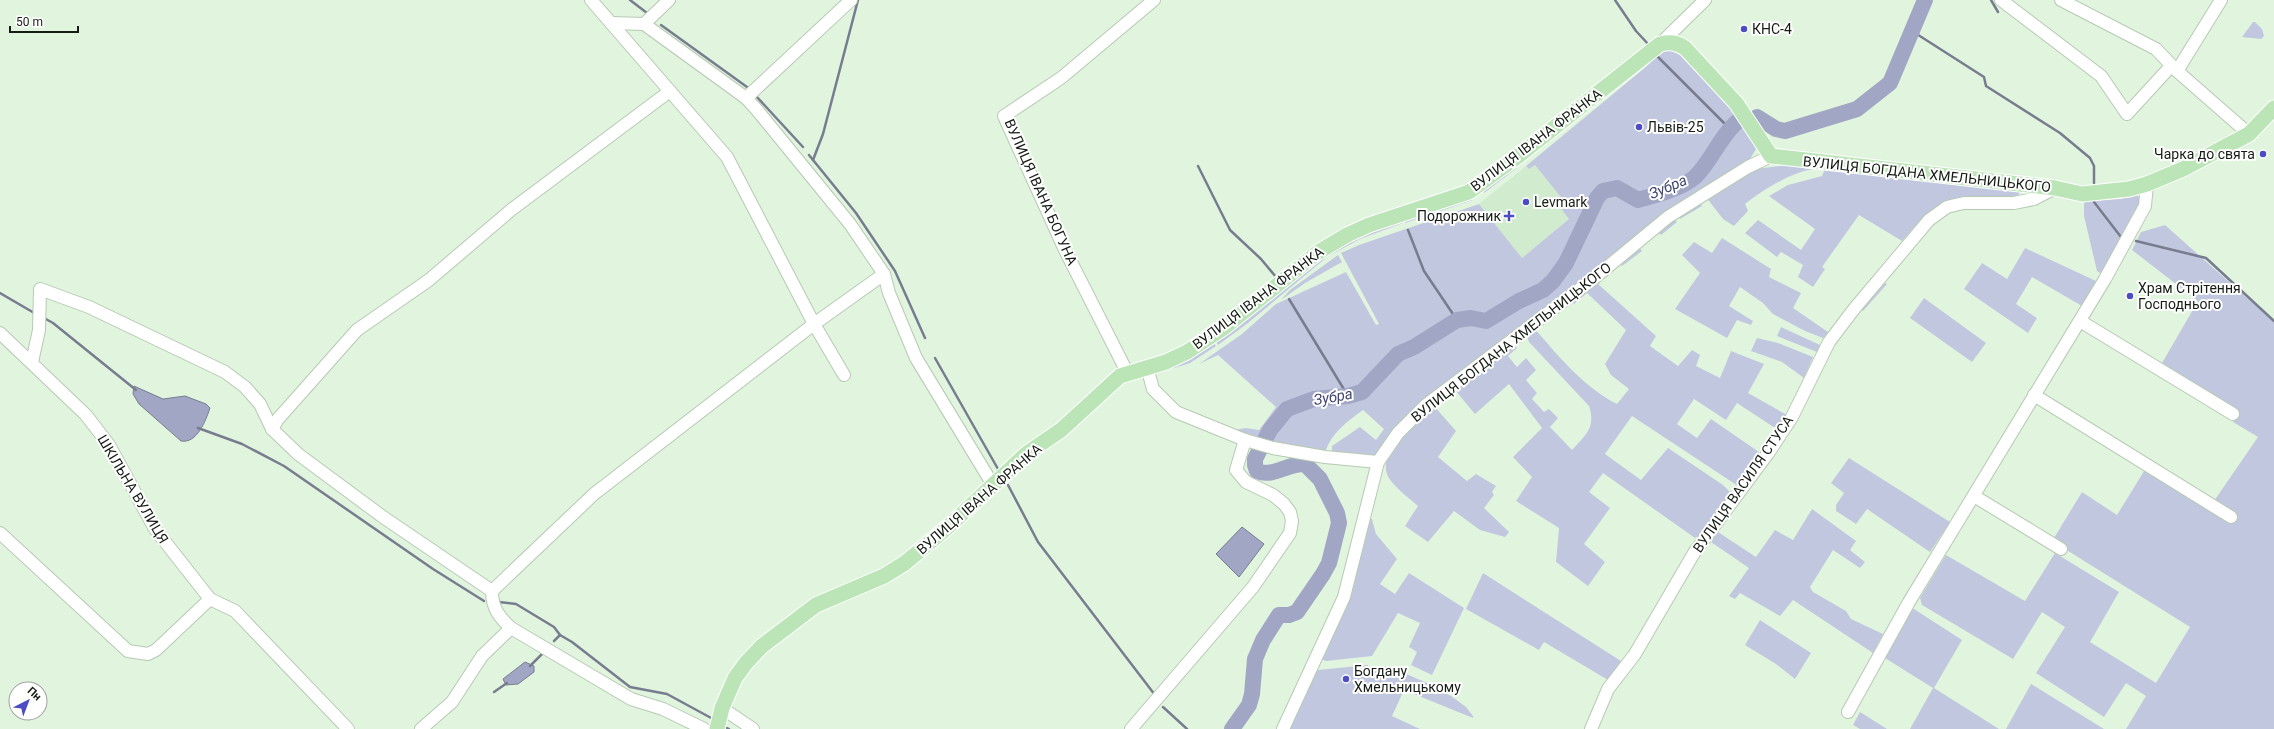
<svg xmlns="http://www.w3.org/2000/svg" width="2274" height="729" font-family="Roboto,sans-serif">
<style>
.built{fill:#d1ebce}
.green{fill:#c2c7e0}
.water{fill:#a1a6c4;stroke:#777d8f}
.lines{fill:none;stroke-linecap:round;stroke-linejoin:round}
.stream{stroke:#777d8f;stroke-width:2.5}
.river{stroke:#a1a6c4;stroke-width:16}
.minor-casing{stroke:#b6cab3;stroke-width:14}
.major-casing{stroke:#fff;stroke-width:17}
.minor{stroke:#fff;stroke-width:12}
.major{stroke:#bbe5b7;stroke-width:15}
.poi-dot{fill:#4d4dc3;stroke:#fff;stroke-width:1.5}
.labels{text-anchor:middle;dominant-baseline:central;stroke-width:4;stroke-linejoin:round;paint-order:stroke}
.poi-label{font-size:14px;fill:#151c14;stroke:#fff;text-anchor:start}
.street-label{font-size:14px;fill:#151c14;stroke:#fff}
.water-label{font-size:15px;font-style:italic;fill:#424773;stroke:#fff}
</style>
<rect width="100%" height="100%" fill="#e1f5de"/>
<path class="built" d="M1535,164L1564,201L1559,206L1569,219L1522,258L1479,204L1526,166L1529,169Z"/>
<g class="green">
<path d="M2253,22H2255L2262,29L2264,36L2261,39L2242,37Z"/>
<path d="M1668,50C1697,56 1738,117 1755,142L1756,149L1750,159L1553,302L1377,454L1369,457L1332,453V446L1360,427L1376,440L1384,429L1363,410C1346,422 1332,433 1325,452L1260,442L1234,430L1246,428L1259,430L1276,407L1218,355L1199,364L1242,334L1276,304L1346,272L1376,325L1379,324L1341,253L1359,245L1479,204L1522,258L1569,219L1559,206L1564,201L1535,165L1529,169L1526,166L1647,66L1661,51Z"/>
<path d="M1789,165L1818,168C1791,172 1766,188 1745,204L1748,211L1734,226L1723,219L1706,197L1755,169Z"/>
<path d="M1512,167L1517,168L1484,193V189Z"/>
<path d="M1825,169L2021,191L2017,197L1940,206L1923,217L1902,241L1859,215L1822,267L1825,269L1813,287L1798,277L1803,265L1781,252L1777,257L1745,233L1758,220L1801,250L1815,229L1769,196L1788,185L1822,176Z"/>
<path d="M2137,195L2140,198V205L2103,275L2097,271L2084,216V203L2087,201L2121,199Z"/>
<path d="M1467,198L1473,200L1405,223L1404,217Z"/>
<path d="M1700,202L1702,206L1680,219L1679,216Z"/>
<path d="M1400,218L1403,223L1360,239L1327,257L1248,323L1218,345L1215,340L1324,254Z"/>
<path d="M1674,219L1677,222L1661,235L1659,233V231Z"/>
<path d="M2165,225L2274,322V729H2126L2146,696L2126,683L2104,717L2036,673L2065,627L2042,612L2013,659L1922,605L1920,598L1946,555L2025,601L2055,553L2119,592L2090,642L2156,683L2190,627L2057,544L2054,538L2082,492L2117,515L2146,468L2232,524L2237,515L2214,501L2258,437L2233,422L2239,412L2162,363L2198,301L2132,250L2141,232Z"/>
<path d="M1722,238L1771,269L1769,277L1801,293L1793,308L1828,332L1823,338L1805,331L1773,314L1763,303L1740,287L1729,306L1753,321L1751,325L1737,320L1727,338L1675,309L1700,273L1682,255L1694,242L1712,253Z"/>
<path d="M1638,246L1642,251L1622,266L1621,264Z"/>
<path d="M2025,248L2096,281L2082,306L2032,277L2016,304L2037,318L2028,333L1964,289L1982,263L2007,279Z"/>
<path d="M1338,255L1342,262L1305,283L1281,300L1290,290Z"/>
<path d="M1597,281L1600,283L1598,284L1656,336L1650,346L1678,366L1692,350L1700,355L1696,366L1720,378L1731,351L1764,364L1748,393L1787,415L1778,430L1737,403L1726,420L1694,399L1677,424L1697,438L1711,419L1759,452V456L1738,484H1735L1632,416L1605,454L1641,480L1668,448L1723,485L1731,493L1702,533L1695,538L1603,473L1589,492L1610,508L1584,544L1605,562L1588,586L1556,562L1559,528L1516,501L1532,477L1513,457L1542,428L1509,384L1475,414L1455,390L1514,344L1517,348L1508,356L1517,367L1526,358L1536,370L1526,380L1537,393L1532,399L1544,412L1549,409L1558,418L1550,427L1572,450C1586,434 1596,428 1589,406L1529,342L1527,336L1535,329C1559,357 1584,387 1617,404L1629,389L1611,375L1605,364L1626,330L1587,293L1574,304L1572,301Z"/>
<path d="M1885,283L1887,284L1863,311L1862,309Z"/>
<path d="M1924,298L1986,343L1972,362L1910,318Z"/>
<path d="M1781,327L1820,345L1817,352L1777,336Z"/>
<path d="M1757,338L1778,343L1813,357L1804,378L1782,362L1751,351Z"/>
<path d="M1213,342L1216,346L1190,363L1152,375Z"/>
<path d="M1434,406L1456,431L1438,457L1467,481L1476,474L1496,486L1492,492L1494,495L1484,508L1509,532L1505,537L1480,530L1454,511L1428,542L1405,526L1418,506C1409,498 1398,490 1391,481C1370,455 1417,422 1434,406Z"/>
<path d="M1849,458L1950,522L1930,552L1867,509L1856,524L1836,511V505L1844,493L1831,483Z"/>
<path d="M1812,509L1856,541L1850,550L1865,562L1860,568L1833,550L1810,587L1813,592L1846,611L1851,619L1883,634L1873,653L1793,600L1780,616L1740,593L1735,599L1729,596L1749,568L1711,542L1718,532L1756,557L1775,530L1793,540Z"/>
<path d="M1368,519H1372L1376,534L1397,559L1380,584L1395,594L1409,573L1464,608L1432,675L1411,665L1417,652L1409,647L1420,623L1398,613L1372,656L1326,661L1321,659Z"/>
<path d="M1483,573L1621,661L1608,680L1544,642L1539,650L1466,609Z"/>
<path d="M1914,609L1962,640L1934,688L1999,729H1910L1933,688L1885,658L1912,610Z"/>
<path d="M1760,620L1811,653L1795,679L1776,664L1745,645Z"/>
<path d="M1368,665L1367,668L1388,666L1427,683L1451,696L1466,707L1473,716V718L1404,690L1392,716L1420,729H1286L1313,675L1318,670Z"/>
<path d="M2031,684L2104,729H2006Z"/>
<path d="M1860,712L1887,729H1860L1853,725Z"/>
</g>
<g class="water">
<path d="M134,386L163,399L185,396L206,404L210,408C206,420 197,444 181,441L139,404L133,394Z"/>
<path d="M1242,527L1264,544L1239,577L1216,554Z"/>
<path d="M525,662L534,666V672L518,684L506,685L503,679Z"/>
</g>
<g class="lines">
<g class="stream">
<path d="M630,0L647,13"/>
<path d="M1615,0L1636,31L1649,45"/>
<path d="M1991,0L1998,12"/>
<path d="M661,25L747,87"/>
<path d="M1912,31L1984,77L1986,86L2060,133L2090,158L2094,166V183"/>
<path d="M1657,56L1730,129"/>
<path d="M756,96L803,147"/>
<path d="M809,155L856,213L895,271L925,338"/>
<path d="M813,160L823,134L858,0"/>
<path d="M1198,166L1230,230L1261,259L1276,277"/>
<path d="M2094,202L2121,237"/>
<path d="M1408,230L1424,271L1457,320"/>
<path d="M2136,241L2206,258L2274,321"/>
<path d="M0,293L36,314"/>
<path d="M1289,299L1348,396"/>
<path d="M44,318L53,323L136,390"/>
<path d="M935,358L998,469"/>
<path d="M198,428L242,444L284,466L433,569L484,601"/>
<path d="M1008,485L1038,542L1155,695"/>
<path d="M499,602L516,604L554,627L560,635L572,642L630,687L667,694L713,719"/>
<path d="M554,641L560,635"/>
<path d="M530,666L542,654"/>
<path d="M494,692L507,683"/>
<path d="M1163,707L1187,729"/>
<path d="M727,728L729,729"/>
</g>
<g class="river">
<path d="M1757,117L1776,129L1785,131L1857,109L1890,83L1925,0"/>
<path d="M1232,729L1249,705L1252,694L1255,659L1263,640L1279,615H1289L1297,612L1323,574L1329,563L1339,523L1337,513L1320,479L1305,464C1288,463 1273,478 1257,471L1255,465V459L1270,430L1287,409L1314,399L1348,396L1362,392L1398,354L1414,347L1457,320L1471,318L1486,321L1519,301L1543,290L1553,281L1566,263L1597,198L1603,191L1617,188L1638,200C1656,195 1681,189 1695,177C1711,162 1720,136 1738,121"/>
</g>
<defs>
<g id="minor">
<path d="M591,0L727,157L814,324L844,375"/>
<path d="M2001,0L2101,76L2127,114L2171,66"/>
<path d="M2061,0L2156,49L2177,71L2249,134"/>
<path d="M611,23L644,24L746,98L757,110L850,224L884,274L889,293L916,358L993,485"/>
<path d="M644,24L669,0"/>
<path d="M1660,44L1705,0"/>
<path d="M2177,71L2221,0"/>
<path d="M746,98L851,0"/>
<path d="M2080,321L2233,414"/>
<path d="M0,333L86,415L109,445L155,529L210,599L235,611L348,729"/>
<path d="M32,362L39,330L40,289L89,307L225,372L245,387L260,404L272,429L298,454L383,517L492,591C492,608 499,617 511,628L631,699L663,709L704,729"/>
<path d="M1147,367L1153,389L1176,412L1245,440L1273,448L1325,457L1378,462"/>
<path d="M1127,372L1065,250L1004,116L1061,78L1154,0"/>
<path d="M2034,395L2231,517"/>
<path d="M272,429L278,419L357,330L429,280L511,210L670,91"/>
<path d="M1974,496L2061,549"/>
<path d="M0,533L128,651L148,654L156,650L210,599"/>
<path d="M492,591L594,494L814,324L884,274"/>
<path d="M722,708L753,729"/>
<path d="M1848,712L1909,602L2105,279L2145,206L2147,184"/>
<path d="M421,729L452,702L482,656L511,628"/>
<path d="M1131,729L1253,587L1290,533L1292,521L1290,512L1284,504L1273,495L1246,482L1236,470L1245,440"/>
<path d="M1283,729L1344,597L1378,462L1398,433L1426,405L1593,279L1668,217L1748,167L1771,156"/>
<path d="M1591,729L1608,689L1635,654L1694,553L1769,452L1792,417L1829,342L1854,309L1929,220L1947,207L1955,205L1964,203H2014L2034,199L2055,188"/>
</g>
<path id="major" d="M717,729L722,708L735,678L746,663L762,646L816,605L884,576L905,563L949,526L1026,454L1061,430L1120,376L1166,362L1187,352L1225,327L1317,253L1347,235L1369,225L1469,192L1517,157L1660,44C1670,42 1676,42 1685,48L1736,103L1771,156L2055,188L2082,194L2129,189L2147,184L2183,169L2249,134L2274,108"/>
</defs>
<use href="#minor" class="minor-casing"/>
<use href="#major" class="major-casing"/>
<use href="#minor" class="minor"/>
<use href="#major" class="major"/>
</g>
<g class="poi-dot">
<circle cx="1744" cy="29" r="4"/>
<circle cx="1639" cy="127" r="4"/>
<circle cx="2263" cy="154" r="4"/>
<circle cx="1526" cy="202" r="4"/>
<path d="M1507 210h4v4h4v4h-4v4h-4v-4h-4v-4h4z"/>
<circle cx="2130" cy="296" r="4"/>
<circle cx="1346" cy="679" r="4"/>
</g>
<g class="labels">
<g class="poi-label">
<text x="1752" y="29">КНС-4</text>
<text x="1647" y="127">Львів-25</text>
<text x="2255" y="154" text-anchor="end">Чарка до свята</text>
<text x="1534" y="202">Levmark</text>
<text x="1501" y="216" text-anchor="end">Подорожник</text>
<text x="2138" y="288">Храм Стрітення<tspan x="2138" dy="16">Господнього</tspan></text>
<text x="1354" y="671">Богдану<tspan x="1354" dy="16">Хмельницькому</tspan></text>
</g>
<g class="street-label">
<text transform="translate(1536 140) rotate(-37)">ВУЛИЦЯ ІВАНА ФРАНКА</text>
<text transform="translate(1927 174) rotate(6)">ВУЛИЦЯ БОГДАНА ХМЕЛЬНИЦЬКОГО</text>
<text transform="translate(1041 192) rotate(66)">ВУЛИЦЯ ІВАНА БОГУНА</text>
<text transform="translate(1258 298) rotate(-37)">ВУЛИЦЯ ІВАНА ФРАНКА</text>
<text transform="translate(1511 342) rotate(-38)">ВУЛИЦЯ БОГДАНА ХМЕЛЬНИЦЬКОГО</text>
<text transform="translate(1743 484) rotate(-55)">ВУЛИЦЯ ВАСИЛЯ СТУСА</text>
<text transform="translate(133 489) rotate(59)">ШКІЛЬНА ВУЛИЦЯ</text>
<text transform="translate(979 499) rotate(-41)">ВУЛИЦЯ ІВАНА ФРАНКА</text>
</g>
<g class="water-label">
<text transform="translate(1668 187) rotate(-23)">Зубра</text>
<text transform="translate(1333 397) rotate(-10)">Зубра</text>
</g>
</g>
<g transform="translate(28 701) rotate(42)"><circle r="19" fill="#ffffff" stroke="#a1a4a1"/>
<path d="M0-3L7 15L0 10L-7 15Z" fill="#4d4dc3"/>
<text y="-6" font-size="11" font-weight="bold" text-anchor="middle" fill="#151c14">Пн</text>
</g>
<path d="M10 26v6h68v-6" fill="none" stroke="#151c14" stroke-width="2"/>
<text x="16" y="26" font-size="12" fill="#151c14" stroke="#ffffff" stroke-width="3" paint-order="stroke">50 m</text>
</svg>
